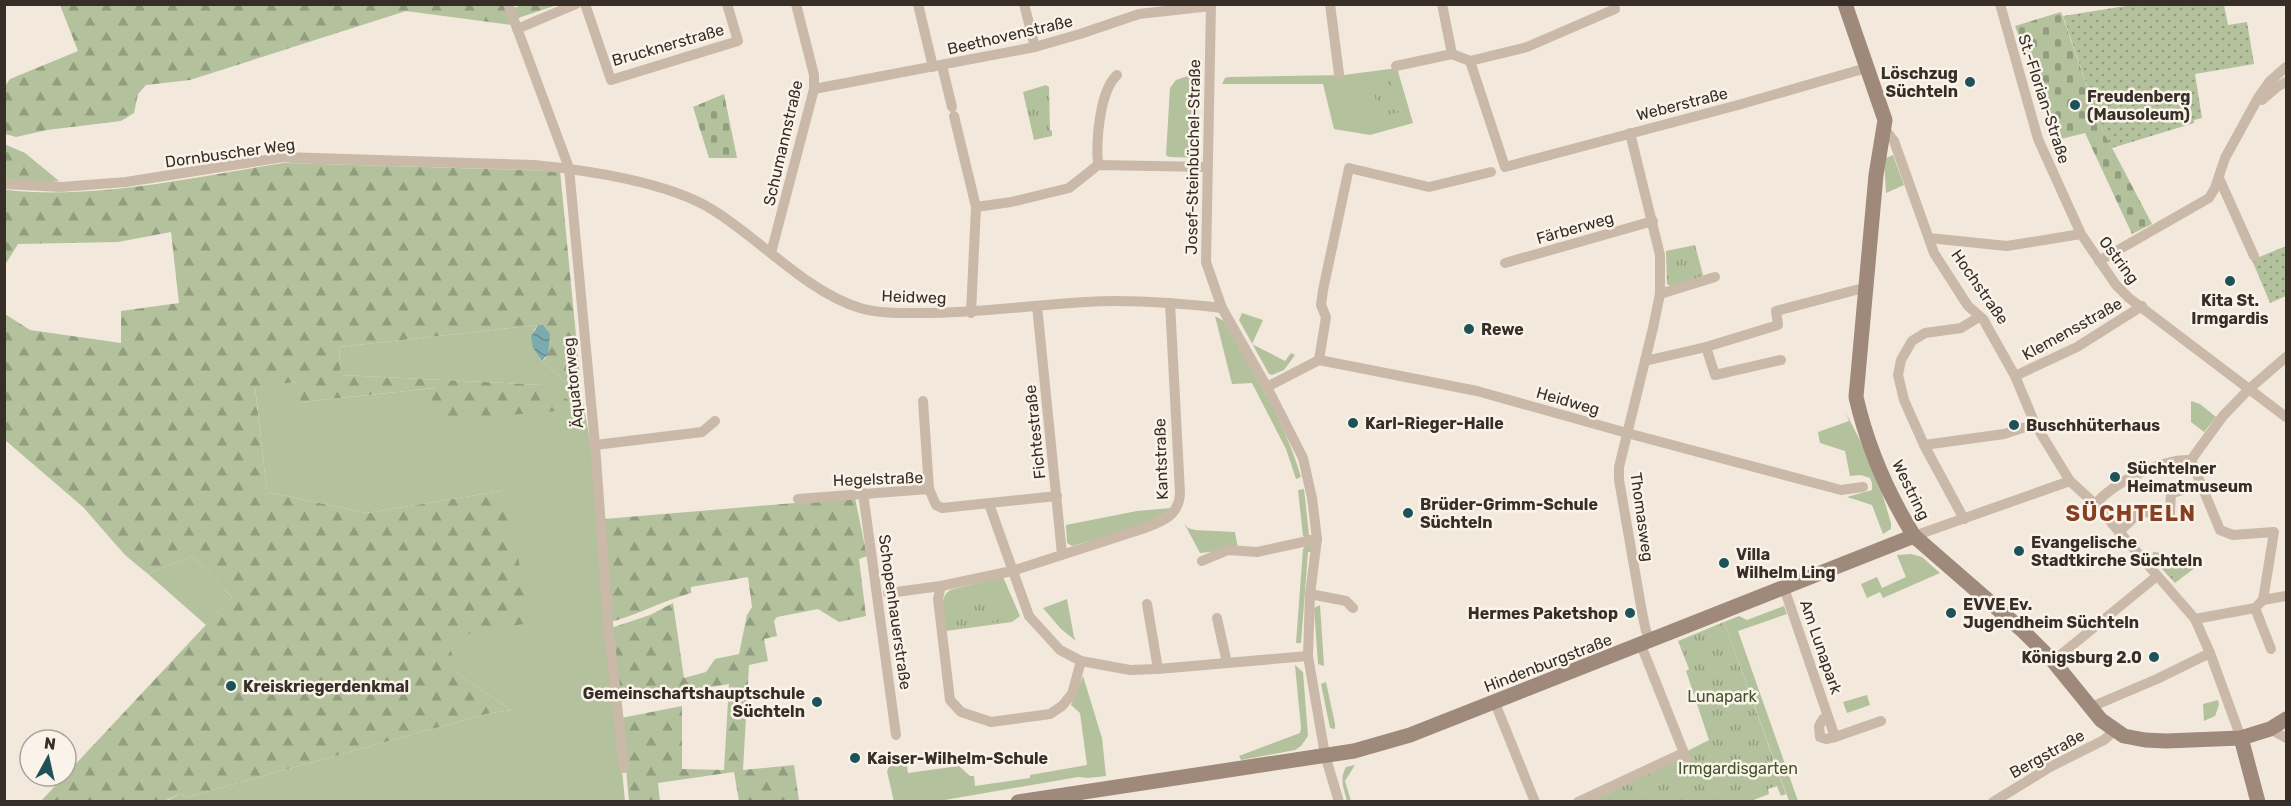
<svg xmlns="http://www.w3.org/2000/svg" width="2291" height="806" font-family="Rubik,sans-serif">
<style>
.grass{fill:#b3c19c}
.forest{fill:url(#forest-firs)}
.cemetery{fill:url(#cemetery-stones)}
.park{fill:url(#park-tufts)}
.garden{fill:url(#garden-dots)}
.water{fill:url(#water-waves)}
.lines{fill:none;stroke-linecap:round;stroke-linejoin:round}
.street{stroke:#cab9a8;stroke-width:10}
.secondary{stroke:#9e897a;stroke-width:15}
.poi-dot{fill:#1e5259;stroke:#faf3e9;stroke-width:2}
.labels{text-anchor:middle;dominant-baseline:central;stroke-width:5;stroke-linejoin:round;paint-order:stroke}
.street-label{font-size:16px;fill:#372e28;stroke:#faf3e9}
.poi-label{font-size:16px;font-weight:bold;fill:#372e28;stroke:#faf3e9;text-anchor:start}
.park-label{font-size:16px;fill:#44552c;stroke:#faf3e9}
.district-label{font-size:22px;font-weight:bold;letter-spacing:1.5px;fill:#863f22;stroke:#faf3e9}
</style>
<defs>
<pattern id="forest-firs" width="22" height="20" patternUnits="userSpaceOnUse" patternTransform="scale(1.5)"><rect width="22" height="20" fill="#b3c19c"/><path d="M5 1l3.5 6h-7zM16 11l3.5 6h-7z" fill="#929d7f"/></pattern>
<pattern id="cemetery-stones" width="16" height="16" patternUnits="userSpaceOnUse" patternTransform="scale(1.5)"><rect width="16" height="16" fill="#b3c19c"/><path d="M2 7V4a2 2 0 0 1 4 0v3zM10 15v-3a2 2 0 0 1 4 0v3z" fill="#929d7f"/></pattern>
<pattern id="park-tufts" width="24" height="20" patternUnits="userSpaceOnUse" patternTransform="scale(1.5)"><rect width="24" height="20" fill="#b3c19c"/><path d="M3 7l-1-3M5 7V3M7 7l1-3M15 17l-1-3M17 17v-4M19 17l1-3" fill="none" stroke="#929d7f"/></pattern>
<pattern id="garden-dots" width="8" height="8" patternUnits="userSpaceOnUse" patternTransform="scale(1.5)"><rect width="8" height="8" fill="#b3c19c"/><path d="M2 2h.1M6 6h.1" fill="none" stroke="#929d7f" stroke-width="1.8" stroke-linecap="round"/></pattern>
<pattern id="water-waves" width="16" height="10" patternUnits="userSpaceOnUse" patternTransform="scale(1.5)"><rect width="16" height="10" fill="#7baaaf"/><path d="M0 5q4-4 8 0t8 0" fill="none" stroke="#668b8e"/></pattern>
</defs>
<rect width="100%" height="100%" fill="#f2e9dc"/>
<g class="grass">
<path d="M1397,68L1413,123L1370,135L1334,129L1323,84H1222L1225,78L1229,77L1344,75Z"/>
<path d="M1196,73L1199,75L1197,158L1169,157L1166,155L1170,88L1176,80Z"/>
<path d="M1893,155L1904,185L1886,193L1884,159Z"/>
<path d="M304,161L538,170L284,163Z"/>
<path d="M1242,313L1263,320L1252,344L1285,361L1291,353L1295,355L1284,370L1272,375L1269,374L1239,320Z"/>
<path d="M1215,316L1224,321C1252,371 1285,422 1301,477L1296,479L1286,449L1252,383L1232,384Z"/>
<path d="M538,325L534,330L533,348L542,361L582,397L591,446L625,801L164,802L183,793L184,798L486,714L511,710L458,674L446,638L507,490L367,513L267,492L255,386L297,382L301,402L436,388L424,422L543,385L341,375L339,347Z"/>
<path d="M2191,401L2200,404L2216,417L2204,432L2191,422Z"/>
<path d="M1846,413L1875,470L1891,523V529L1883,534L1872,505L1847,497L1872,490V483L1870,478L1861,475L1850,476L1845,451L1820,443L1818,432L1849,421Z"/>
<path d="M1304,489L1309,535L1312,536L1307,538L1303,536L1298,490Z"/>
<path d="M1171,508C1155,526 1097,538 1072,546L1067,543L1066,525L1137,511Z"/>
<path d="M1184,523L1188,528L1195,530L1235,532L1238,549L1200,553Z"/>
<path d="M1306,545H1311V552H1308L1301,643H1296L1303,549Z"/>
<path d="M1911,554L1922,557L1940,573L1883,598L1880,592L1867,598L1861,584L1877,577L1882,588L1906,577L1897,555Z"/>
<path d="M192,556L232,597L206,625L148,574Z"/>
<path d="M1003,577L1020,616L1012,622L946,631C944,616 937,600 950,590Z"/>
<path d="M1067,599L1074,637L1076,641L1061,629L1043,608Z"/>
<path d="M1320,605L1324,666L1318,664L1314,608Z"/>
<path d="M1784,606L1787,614L1738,631L1798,801H1789L1724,622L1739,616L1747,620Z"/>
<path d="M1295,665L1303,672L1308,736L1301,746L1295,750L1241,760L1239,756L1300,733L1301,728Z"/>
<path d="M1083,676L1102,738L1106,776L1088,778L1078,777L939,801L894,802L887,771L895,755L905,753L908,773L959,766L970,776H974L975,786L1030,778V775L1087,765L1080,713L1071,705Z"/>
<path d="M1326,682L1335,724V729L1330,728L1321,684Z"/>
<path d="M1867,695L1870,705L1847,713L1843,702Z"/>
<path d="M2218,700L2219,705L2215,716L2204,721L2203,704Z"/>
<path d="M1355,765L1345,781L1351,801H1347C1344,789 1339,779 1346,767Z"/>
</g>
<g class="forest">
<path d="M504,4L511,25L406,11L190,80L146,85L138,94L134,113L121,121L47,130L16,137L5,134V86L10,79L78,51L60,5Z"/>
<path d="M519,5H557L518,18L514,8L519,6Z"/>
<path d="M4,144L25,153L59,181L41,183L5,179Z"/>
<path d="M284,163L560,171L582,397L542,361L546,358L543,325H538L339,347L341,375L543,385L583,409L423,422L435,388L301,402L296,382L255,387L267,492L367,513L507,490L529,623L447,638L458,674L511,710L486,714L184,798L183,793L164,801H41L232,597L192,556L148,574L125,555L83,507L5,440V314L30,330L121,343V311L179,303L171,232L118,242L18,244L5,265V190C98,200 192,177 284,163Z"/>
<path d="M855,498L867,556L859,559L866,616L839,622L818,609L777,617L774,621L777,636L764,639L768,661L749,665L743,770L794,765L799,801H739L734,772L658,783L660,801H629L621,718L682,706V769L724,770L729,684L620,702L611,628L650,615L673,603L684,678L706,672L715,659L739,654L747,615L752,607L748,577L691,587V593C663,601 639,614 611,622L604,519Z"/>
</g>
<g class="cemetery">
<path d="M2061,12L2101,127L2152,224L2132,234L2085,133L2057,140L2015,26Z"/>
<path d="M724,94L737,158H709L693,107Z"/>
</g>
<g class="park">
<path d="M1391,79L1400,112L1380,117L1372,84Z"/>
<path d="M1046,85L1049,87L1050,130L1052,131V136L1034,140L1023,92Z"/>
<path d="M1695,245L1703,275L1700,279L1672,287L1667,284L1666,251Z"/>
<path d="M2153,552L2163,553L2164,556L2199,560L2203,567H2196L2175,583L2152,558Z"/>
<path d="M950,604H1010L1011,620L953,628Z"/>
<path d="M1724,622L1786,794L1781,796L1777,786L1768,789L1769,794L1751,801L1586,802L1709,740L1686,671L1689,669L1678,641Z"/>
</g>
<g class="garden">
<path d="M2132,5H2224L2228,25L2247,22L2254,64L2195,74L2202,118L2194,120V123L2112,148L2101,127L2063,16Z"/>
<path d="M2286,246V296L2270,303L2252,260Z"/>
</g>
<path class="water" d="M538,325H543L550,334L548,354L542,361L533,348L531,337Z"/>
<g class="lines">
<g class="street">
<path d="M508,4L569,168L595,445L608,623L624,768"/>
<path d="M585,4L611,80L738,41L727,4"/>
<path d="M918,4L933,67"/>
<path d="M1024,4L1035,47"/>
<path d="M1211,4L1206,262L1222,308L1267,387L1303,458L1312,498L1317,539L1310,594L1308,656L1325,755L1339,802"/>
<path d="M1330,4L1339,74"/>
<path d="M1442,4L1452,54L1470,61L1505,167L1738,105L1866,68"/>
<path d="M2000,4L2038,139L2081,234"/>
<path d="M517,29L576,4"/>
<path d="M1470,61L1527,47L1615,9L1614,4"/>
<path d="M942,66L952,107"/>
<path d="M1396,66L1452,54"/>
<path d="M814,89L1035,47L1080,34L1139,14L1211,6"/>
<path d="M2262,100L2277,87L2286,82"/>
<path d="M954,116L976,207L971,313"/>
<path d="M1884,128L1894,141L1934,253L1968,306L1983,319L2015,376L2035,424L2070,481L2095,504L2195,619L2210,653L2241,738"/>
<path d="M1630,133L1660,255V294L1653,328L1619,467V480L1642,612L1646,631L1652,641"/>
<path d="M1098,165C1096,142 1099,92 1117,75"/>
<path d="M2219,178L2254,256"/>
<path d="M4,184L61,187L126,182L284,157L534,165C586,170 669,182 713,210C760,239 807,292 860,308C881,314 902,313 923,313C978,313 1032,305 1086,302C1131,299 1177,303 1222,308"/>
<path d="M976,207L1011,202L1069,188L1098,165L1207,167"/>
<path d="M1929,238L2007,246L2081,234L2116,285L2129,298L2286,417"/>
<path d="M771,253L814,89V75L796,4"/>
<path d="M2099,261L2209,198L2215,188L2225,158L2258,98L2270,81L2286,67"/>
<path d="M1505,263L1653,221"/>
<path d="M1660,294L1715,277"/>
<path d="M1037,306L1062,554"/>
<path d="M1706,347L1715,375L1781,360"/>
<path d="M1319,360L1326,317L1321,305L1323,290L1349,168L1429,187L1491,172"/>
<path d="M1645,361L1706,347L1778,325L1776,311L1867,287"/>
<path d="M2015,376L2077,347L2142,306"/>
<path d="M1267,387L1319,360L1477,391L1627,433L1841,490L1863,487"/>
<path d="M923,401L929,489"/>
<path d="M595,445L702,432L715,421"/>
<path d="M1924,445L2004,434L2035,424"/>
<path d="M2179,491L2199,484"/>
<path d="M863,493L896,735"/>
<path d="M798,499L929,489L936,505L942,508L1057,496"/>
<path d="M989,504L1029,616L1060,650L1081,661L1130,670L1158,669L1308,656"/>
<path d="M2095,504C2115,482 2160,459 2191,460"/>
<path d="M1964,519L1924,445L1904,400L1898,375L1901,360L1912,341L1925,333L1961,328L1979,317"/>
<path d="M2119,532L2140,512L2170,514L2171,493L2176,492"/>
<path d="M1914,536L2070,481"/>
<path d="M1202,561L1228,550L1257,552L1317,539"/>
<path d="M1784,588L1835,737L1881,721"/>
<path d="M888,593L941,586"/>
<path d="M1310,594L1346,601L1353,608"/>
<path d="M2263,600L2274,532L2233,535L2220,530L2191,460L2223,416L2249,389L2286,357"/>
<path d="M2263,600L2286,596"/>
<path d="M1147,604L1158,669"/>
<path d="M2255,608L2271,649"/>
<path d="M1217,618L1227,663"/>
<path d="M2195,619L2255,608L2263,600"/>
<path d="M1641,645L1686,758"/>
<path d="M1081,661L1072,694L1062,706L1050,714L991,722L961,712L950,700L938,599L941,586L1012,571L1145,528C1164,521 1179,515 1180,493L1170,303"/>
<path d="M2053,661L2157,576"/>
<path d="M1495,703L1535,802"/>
<path d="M2091,707L2157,679L2210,653"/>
<path d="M1828,717L1823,719L1819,726L1820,737L1826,739L1835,737"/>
<path d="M2270,729L2286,738"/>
<path d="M1578,802L1683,753"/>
<path d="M1993,802L2050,767L2104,740L2114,731"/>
</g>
<g class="secondary">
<path d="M1845,4L1885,120L1876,175L1856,397C1867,445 1888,494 1914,536L2022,630L2053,661L2101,720L2124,736L2145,740L2166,741L2241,738L2270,729L2286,719"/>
<path d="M2241,738L2258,802"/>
<path d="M1018,802L1354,751L1410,735L1914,536"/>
</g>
</g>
<g class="poi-dot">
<circle cx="1970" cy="82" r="6"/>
<circle cx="2075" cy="105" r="6"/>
<circle cx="2230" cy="281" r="6"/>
<circle cx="1469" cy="329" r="6"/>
<circle cx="1353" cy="423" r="6"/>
<circle cx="2014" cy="425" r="6"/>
<circle cx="2115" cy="477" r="6"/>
<circle cx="1408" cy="513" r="6"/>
<circle cx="2019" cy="551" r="6"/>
<circle cx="1724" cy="563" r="6"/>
<circle cx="1630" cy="613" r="6"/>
<circle cx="1951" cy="613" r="6"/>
<circle cx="2154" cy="657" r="6"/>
<circle cx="231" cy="686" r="6"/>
<circle cx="817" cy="702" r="6"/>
<circle cx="855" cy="758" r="6"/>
</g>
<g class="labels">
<g class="street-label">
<text transform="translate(1010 35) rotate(-13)">Beethovenstraße</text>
<text transform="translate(668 45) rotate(-16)">Brucknerstraße</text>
<text transform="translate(2044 99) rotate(72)">St.-Florian-Straße</text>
<text transform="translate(1682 104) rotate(-14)">Weberstraße</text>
<text transform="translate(783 143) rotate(-77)">Schumannstraße</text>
<text transform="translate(230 153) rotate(-8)">Dornbuscher Weg</text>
<text transform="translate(1193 157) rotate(-89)">Josef-Steinbüchel-Straße</text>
<text transform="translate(1575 228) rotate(-16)">Färberweg</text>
<text transform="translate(2119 260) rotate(53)">Ostring</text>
<text transform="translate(1980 287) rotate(55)">Hochstraße</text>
<text transform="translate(914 297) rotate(2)">Heidweg</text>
<text transform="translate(2072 329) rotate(-29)">Klemensstraße</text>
<text transform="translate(573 383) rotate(-96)">Äquatorweg</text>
<text transform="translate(1568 401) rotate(16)">Heidweg</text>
<text transform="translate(1035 432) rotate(-96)">Fichtestraße</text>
<text transform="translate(1161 459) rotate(-92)">Kantstraße</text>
<text transform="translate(878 479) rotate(-2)">Hegelstraße</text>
<text transform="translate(1911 490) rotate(64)">Westring</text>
<text transform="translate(1642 517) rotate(82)">Thomasweg</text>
<text transform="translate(895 612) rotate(82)">Schopenhauerstraße</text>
<text transform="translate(1821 647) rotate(71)">Am Lunapark</text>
<text transform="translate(1548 663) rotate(-21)">Hindenburgstraße</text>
<text transform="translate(2047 754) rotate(-29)">Bergstraße</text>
</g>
<g class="poi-label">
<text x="1958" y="73" text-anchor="end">Löschzug<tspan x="1958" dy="18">Süchteln</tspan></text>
<text x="2087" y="96">Freudenberg<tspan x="2087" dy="18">(Mausoleum)</tspan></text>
<text x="2230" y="300" text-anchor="middle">Kita St.<tspan x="2230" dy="18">Irmgardis</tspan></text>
<text x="1481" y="329">Rewe</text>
<text x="1365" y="423">Karl-Rieger-Halle</text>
<text x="2026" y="425">Buschhüterhaus</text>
<text x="2127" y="468">Süchtelner<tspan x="2127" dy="18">Heimatmuseum</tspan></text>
<text x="1420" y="504">Brüder-Grimm-Schule<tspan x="1420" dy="18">Süchteln</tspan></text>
<text x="2031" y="542">Evangelische<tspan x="2031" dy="18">Stadtkirche Süchteln</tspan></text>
<text x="1736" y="554">Villa<tspan x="1736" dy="18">Wilhelm Ling</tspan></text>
<text x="1963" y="604">EVVE Ev.<tspan x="1963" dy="18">Jugendheim Süchteln</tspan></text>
<text x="1618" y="613" text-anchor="end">Hermes Paketshop</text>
<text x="2142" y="657" text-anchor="end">Königsburg 2.0</text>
<text x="243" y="686">Kreiskriegerdenkmal</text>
<text x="805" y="693" text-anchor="end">Gemeinschaftshauptschule<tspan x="805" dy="18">Süchteln</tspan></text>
<text x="867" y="758">Kaiser-Wilhelm-Schule</text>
</g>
<g class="park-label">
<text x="1722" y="696">Lunapark</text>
<text x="1738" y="768">Irmgardisgarten</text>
</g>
<g class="district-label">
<text x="2131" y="513">SÜCHTELN</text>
</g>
</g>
<rect width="2291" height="806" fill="none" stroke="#372e28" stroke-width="12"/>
<g transform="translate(48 758) rotate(8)"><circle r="28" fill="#faf3e9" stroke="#aca49c" stroke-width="1.5"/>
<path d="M0-4.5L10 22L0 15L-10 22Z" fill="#1e5259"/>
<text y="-9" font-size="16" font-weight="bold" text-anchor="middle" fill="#372e28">N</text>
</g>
</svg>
